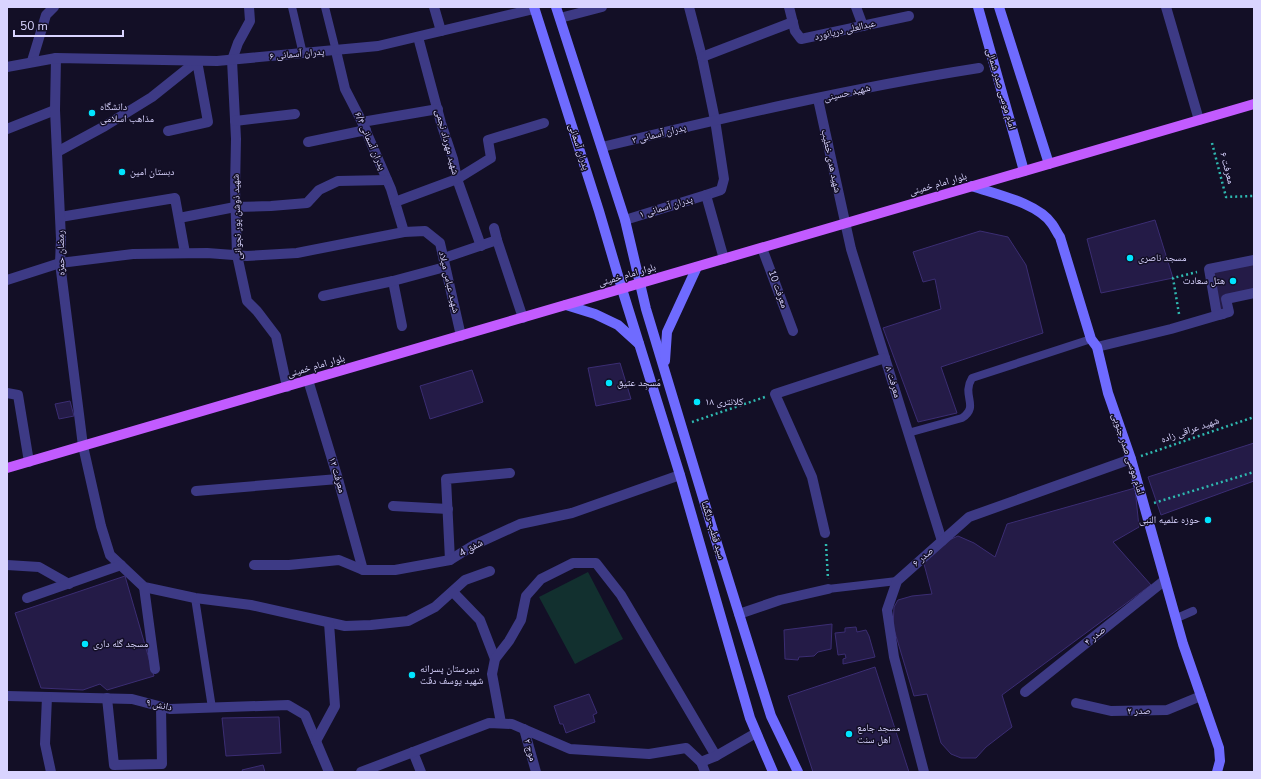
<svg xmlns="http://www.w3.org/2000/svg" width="1261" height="779" font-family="'Nunito Sans','Noto Naskh Arabic',sans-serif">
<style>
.green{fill:#12302f}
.building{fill:#241b47;stroke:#3b2d73}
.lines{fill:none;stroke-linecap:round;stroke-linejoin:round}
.path{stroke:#2fb8b0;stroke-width:2.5;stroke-dasharray:2 3;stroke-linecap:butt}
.service{stroke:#3d3a85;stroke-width:8}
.minor{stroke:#3d3a85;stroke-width:10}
.tertiary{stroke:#3d3a85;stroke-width:10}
.secondary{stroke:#6f6bff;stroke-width:10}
.primary{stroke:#c25bff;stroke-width:10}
.poi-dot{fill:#00e5ff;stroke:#130f26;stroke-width:1.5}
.labels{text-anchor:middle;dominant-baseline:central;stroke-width:3;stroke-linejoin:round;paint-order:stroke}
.street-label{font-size:10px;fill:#d9d4ff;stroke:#130f26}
.poi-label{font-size:10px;fill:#d9d4ff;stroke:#130f26;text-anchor:start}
</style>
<rect width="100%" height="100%" fill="#130f26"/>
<path class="green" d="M588,572L623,639L575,664L539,597Z"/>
<g class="building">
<path d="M1155,220L1173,278L1101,293L1087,239Z"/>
<path d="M980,231L1008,237L1026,265L1043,333L941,367L957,413L918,422L883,328L941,309L935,279L923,282L913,252Z"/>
<path d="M1254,260V293L1226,299L1229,312L1217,315L1209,269Z"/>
<path d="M620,363L631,399L596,406L588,368Z"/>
<path d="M472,370L483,402L430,419L420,386Z"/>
<path d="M70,401L74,416L59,419L55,404Z"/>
<path d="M1254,443V481L1161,515L1148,477Z"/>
<path d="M1135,488L1139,527L1113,542L1151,585L1002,695L1012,727L986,747L976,758H961L951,754L941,743L927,694L914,696L893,626L894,607L898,600L912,596L932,594L924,564L936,546L958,536L974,543L995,557L1007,524Z"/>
<path d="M125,576L154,676L107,690L100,684L83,690L41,688L15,613Z"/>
<path d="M832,624L831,649L818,652L814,656L799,657L798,660L785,659L784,630Z"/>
<path d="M856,627L857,632L866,630L869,636L875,657L843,664V659L846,658L845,654L838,655L835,633L845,632V628Z"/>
<path d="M875,667L909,772H813L788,696Z"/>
<path d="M589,694L597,713L593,715L595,722L566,733L563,724H560L554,706Z"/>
<path d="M279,717L281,753L226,756L222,718Z"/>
<path d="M263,765L265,772H243L242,770Z"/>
</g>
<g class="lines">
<g class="path">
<path d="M1212,143L1226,197L1253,196L1254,198"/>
<path d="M1179,314L1173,278L1197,272"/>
<path d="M692,422L765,397"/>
<path d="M1141,456L1254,417"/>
<path d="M1154,503L1254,472"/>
<path d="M826,544L828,579"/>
</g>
<g class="service">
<path d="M292,7L303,54"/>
<path d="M325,7L336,51"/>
<path d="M908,433L962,418C980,406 961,396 972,378L1091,339"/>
<path d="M828,589L897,581"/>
<path d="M195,598L212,708"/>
<path d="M1177,618L1193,611"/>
</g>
<g class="minor">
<path d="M249,7L250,21L238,43L232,60L236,139L235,188L237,255L247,301L257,311L276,336L287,387"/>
<path d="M434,7L441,31"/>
<path d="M689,7L702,57L715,120L724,179L721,190L706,195L724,259"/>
<path d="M789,7L795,31L801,39L909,16"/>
<path d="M856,7L863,26"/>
<path d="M1166,7L1199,120"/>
<path d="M560,18L602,7"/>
<path d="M418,37L441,123L453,159L457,179L481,246"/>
<path d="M336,51L345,89L362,122L391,189L404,232"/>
<path d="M702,57L793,22"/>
<path d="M32,61L46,15L54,7"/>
<path d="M818,99L851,249L942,541"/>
<path d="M235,121L295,114"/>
<path d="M362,122L438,109"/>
<path d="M7,129L55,110"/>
<path d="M308,142L366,130"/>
<path d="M602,147C727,117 852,88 979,68"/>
<path d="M57,152L105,126L152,97L197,61L208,122L168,131"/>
<path d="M395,202L457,179L491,158L488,140L544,123"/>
<path d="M60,217L175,198L185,253"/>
<path d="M179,218L235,207L271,206L307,203L319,190L338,181L387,180"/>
<path d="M625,220L706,195"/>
<path d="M497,240L523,318"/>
<path d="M762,248L793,331"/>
<path d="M444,258L497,240L494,228"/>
<path d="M7,280L60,263L133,254L207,253L247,256L297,253L404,232L425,231L440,243L461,336"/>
<path d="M393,281L402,326"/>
<path d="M323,296L393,281L445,267"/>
<path d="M1223,314L1217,315L1209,269L1254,260"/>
<path d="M1097,347L1171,329L1229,312L1226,299L1254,293"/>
<path d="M308,380L338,479L363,570"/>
<path d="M7,393L18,395L29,462"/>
<path d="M83,446L101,526L110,555L144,587L195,598L251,605L345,626L371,625L408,621L435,607L465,580L490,571"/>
<path d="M196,491L338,479"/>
<path d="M393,506L448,509"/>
<path d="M825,533L812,477L775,394L885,358"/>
<path d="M450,560L446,479L510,473"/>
<path d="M7,565L39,567L69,584"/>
<path d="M254,565H289L339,560L363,570H395L450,560L474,545L520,524L572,513L680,475"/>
<path d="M144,587L155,669"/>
<path d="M453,592L480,620L495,659"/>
<path d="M27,598L121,565"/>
<path d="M739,614L780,600L828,589"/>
<path d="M1025,692L1165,580"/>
<path d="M7,696L132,699L170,709L288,705L305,715L329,772"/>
<path d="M47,697L45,744L51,772"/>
<path d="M107,698L114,765L162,764L161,707"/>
<path d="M1076,703L1111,711L1167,710L1201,696"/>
<path d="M501,723L492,674L495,659L509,641L521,620L526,596L541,579L573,563H596L621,595L716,756"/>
<path d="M524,729L536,772"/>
<path d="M316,741L335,706L329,623"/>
<path d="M413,752L421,772"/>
<path d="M701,762L716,756L756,733"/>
<path d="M361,772L489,723L512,724L570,749L649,754L686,748L701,762L705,772"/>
<path d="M924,772L894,657L887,610L897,581L969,517L1131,459"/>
</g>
<g class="tertiary">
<path d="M56,58L55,110L61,239L60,263L83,446"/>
<path d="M7,67L56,58L217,61L378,46L534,9"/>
</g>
<g class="secondary">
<path d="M534,7L599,211L622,289L680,475L750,718L773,772"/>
<path d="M556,7L625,220L646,309L714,534L771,716L798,772"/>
<path d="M978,7L1024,171"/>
<path d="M999,7L1049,164"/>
<path d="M972,186C995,194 1038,203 1052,224C1055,228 1057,233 1060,237L1091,339L1097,347L1108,393L1131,459L1183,644L1219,748L1220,761L1217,772"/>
<path d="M566,305L595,314L618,325L639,344"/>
<path d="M665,361L667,332L697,267"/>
</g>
<path class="primary" d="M7,468L1254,104"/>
</g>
<g class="poi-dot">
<circle cx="92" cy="113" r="4"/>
<circle cx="122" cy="172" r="4"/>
<circle cx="1130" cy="258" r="4"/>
<circle cx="1233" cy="281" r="4"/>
<circle cx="609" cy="383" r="4"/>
<circle cx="697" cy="402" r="4"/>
<circle cx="1208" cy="520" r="4"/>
<circle cx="85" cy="644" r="4"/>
<circle cx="412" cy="675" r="4"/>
<circle cx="849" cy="734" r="4"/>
</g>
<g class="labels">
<g class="street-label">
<text transform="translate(845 30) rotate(-13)">عبدالعلی دریانورد</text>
<text transform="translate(297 54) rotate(-5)">پدران آسمانی ۶</text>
<text transform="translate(1001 89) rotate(74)">امام موسی صدر شمالی</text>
<text transform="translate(847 93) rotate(-13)">شهید حسینی</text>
<text transform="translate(659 134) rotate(-14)">پدران آسمانی ۳</text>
<text transform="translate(370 141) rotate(66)">پدران آسمانی ۶/۴</text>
<text transform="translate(447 142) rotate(75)">شهید مهرداد نجمی</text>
<text transform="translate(579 147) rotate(72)">پدران آسمانی</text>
<text transform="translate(831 161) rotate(78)">شهید هدی خطیب</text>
<text transform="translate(1227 168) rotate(75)">معرفت ۶</text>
<text transform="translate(938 184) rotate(-16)">بلوار امام خمینی</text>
<text transform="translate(666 207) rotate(-17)">پدران آسمانی ۱</text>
<text transform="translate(237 217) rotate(-92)">شهید ذوشن پور نجوانی</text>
<text transform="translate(61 253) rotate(-91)">رمضان حمزه</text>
<text transform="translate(627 275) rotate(-16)">بلوار امام خمینی</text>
<text transform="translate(449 282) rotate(77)">شهید عباس میلاد</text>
<text transform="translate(778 289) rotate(70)">معرفت 10</text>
<text transform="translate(316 366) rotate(-16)">بلوار امام خمینی</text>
<text transform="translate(893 382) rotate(73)">معرفت ۸</text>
<text transform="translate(1190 430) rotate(-19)">شهید عراقی زاده</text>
<text transform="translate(1128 454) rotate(72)">امام موسی صدر جنوبی</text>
<text transform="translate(337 475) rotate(74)">معرفت ۱۲</text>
<text transform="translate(713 530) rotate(73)">سید قطب-دلگشا</text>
<text transform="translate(471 548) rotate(-29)">شفق 4</text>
<text transform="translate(923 557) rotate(-41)">صدر ۶</text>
<text transform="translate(1095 636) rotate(-39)">صدر ۴</text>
<text transform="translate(159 705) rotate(12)">دانش ۹</text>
<text transform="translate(1139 711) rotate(-1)">صدر ۲</text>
<text transform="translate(530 750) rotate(74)">موج ۲</text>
</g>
<g class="poi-label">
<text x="100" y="107">دانشگاه<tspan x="100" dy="12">مذاهب اسلامی</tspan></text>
<text x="130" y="172">دبستان امین</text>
<text x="1138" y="258">مسجد ناصری</text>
<text x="1225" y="281" text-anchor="end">هتل سعادت</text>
<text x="617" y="383">مَسجِد عتیق</text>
<text x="705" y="402">کلانتری ۱۸</text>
<text x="1200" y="520" text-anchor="end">حوزه علمیه النبی</text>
<text x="93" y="644">مسجد گله داری</text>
<text x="420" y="669">دبیرستان پسرانه<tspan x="420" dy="12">شهید یوسف دقت</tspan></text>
<text x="857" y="728">مسجد جامع<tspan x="857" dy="12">اهل سنت</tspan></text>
</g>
</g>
<rect width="1261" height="779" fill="none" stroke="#d9d4ff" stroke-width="16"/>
<path d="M14 30v6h109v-6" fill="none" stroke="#d9d4ff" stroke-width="2"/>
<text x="20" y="30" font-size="12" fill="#d9d4ff" stroke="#130f26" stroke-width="3" paint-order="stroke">50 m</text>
</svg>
